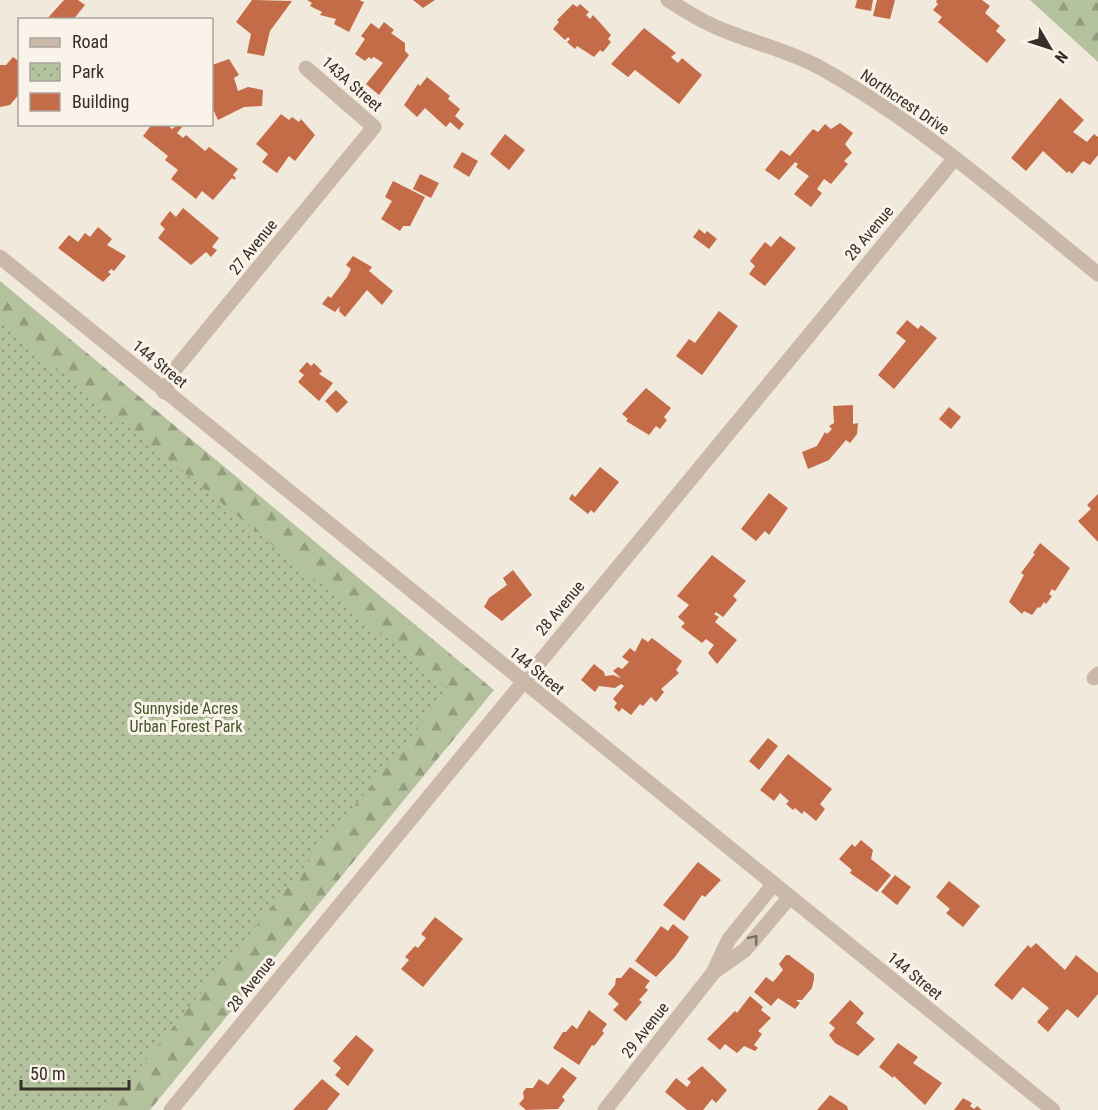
<svg xmlns="http://www.w3.org/2000/svg" width="1098" height="1110" font-family="'Roboto Condensed',sans-serif">
<style>
.forest{fill:url(#forest-firs)}
.park{fill:url(#park-dots)}
.building{fill:#c46b48}
.lines{fill:none;stroke-linecap:round;stroke-linejoin:round}
.minor{stroke:#cab9a9;stroke-width:15}
.oneway{stroke:#796d63}
.labels{text-anchor:middle;dominant-baseline:central;stroke-width:6;stroke-linejoin:round;paint-order:stroke}
.street-label{font-size:16px;fill:#372e29;stroke:#f9f3e9}
.park-label{font-size:16px;fill:#45552d;stroke:#f9f3e9}
</style>
<defs>
<pattern id="forest-firs" width="22" height="20" patternUnits="userSpaceOnUse" patternTransform="scale(1.5)"><rect width="22" height="20" fill="#b3c19d"/><path d="M5 1l3.5 6h-7zM16 11l3.5 6h-7z" fill="#929d80"/></pattern>
<pattern id="park-dots" width="8" height="8" patternUnits="userSpaceOnUse" patternTransform="scale(1.5)"><rect width="8" height="8" fill="#b3c19d"/><path d="M2 2h.1M6 6h.1" fill="none" stroke="#929d80" stroke-width="1.8" stroke-linecap="round"/></pattern>
</defs>
<rect width="100%" height="100%" fill="#f2e9dd"/>
<g class="forest">
<path d="M1030,0H1098V62Z"/>
<path d="M0,281L494,690L150,1110H0Z"/>
</g>
<path class="park" d="M0,322L447,687V693L105,1110H0Z"/>
<g class="building">
<path d="M64,0H78L85,5L73,20H46Z"/>
<path d="M252,0L292,1L270,31L264,56L247,53L251,34L236,22Z"/>
<path d="M307,0H359L364,2L349,32L334,24L336,19L320,15L322,12L310,6L312,3Z"/>
<path d="M413,0H435L423,8Z"/>
<path d="M857,0H873L871,11L855,8Z"/>
<path d="M877,0H895L890,19L873,16Z"/>
<path d="M937,0H982L990,6L985,13L1000,26L996,31L1006,40L987,63L938,22L942,17L933,10L938,4L936,2Z"/>
<path d="M573,4L577,7L580,4L589,12L586,15L590,19L593,15L611,35L608,39L611,42L603,52L600,50L594,57L577,46L575,49L567,42L570,39L568,37L565,40L553,29L559,22L557,20Z"/>
<path d="M384,22L394,30L391,33L405,43V51L409,55L379,95L366,84L383,63L374,57L371,59L369,57L365,61L355,54L365,39L361,36L371,23L379,29Z"/>
<path d="M644,28L676,53L671,57L678,63L682,58L702,75L679,104L635,70L628,77L611,64Z"/>
<path d="M13,57L20,62V93L10,105L0,107V65H6Z"/>
<path d="M229,59L239,75L234,78L238,91L248,87L263,90L262,106L244,107L218,120L212,107V65Z"/>
<path d="M427,77L450,96L448,99L460,109L455,116L464,124L459,130L450,122L446,127L425,108L417,117L404,105L418,84L420,86Z"/>
<path d="M1060,98L1084,120L1073,132L1087,142L1094,134L1098,137V155L1090,165L1083,161L1072,174L1069,171L1067,173L1043,151L1026,171L1011,158Z"/>
<path d="M281,114L289,120L292,117L299,122L301,119L315,135L295,161L289,156L277,173L262,162L268,154L256,144Z"/>
<path d="M840,123L853,133L845,144L852,153L844,161L848,164L831,184L824,179L817,189L822,193L811,207L794,194L809,176L796,167L798,164L795,162L779,180L765,170L781,150L790,156L813,129L818,132L825,124L831,129Z"/>
<path d="M152,124H167L172,129L179,124L182,127L177,133L183,138L186,135L205,151L209,147L238,169L233,175L236,178L234,180L232,178L213,200L202,191L196,199L171,179L178,170L165,160L168,156L143,136Z"/>
<path d="M505,134L525,150L509,170L490,154Z"/>
<path d="M462,152L478,161L469,177L453,167Z"/>
<path d="M420,174L439,183L431,198L413,189Z"/>
<path d="M393,181L425,197L410,226H403L400,231L381,219L392,201L385,197Z"/>
<path d="M183,208L219,238L212,247L217,250L211,257L206,252L191,265L158,238L165,229L160,224L170,211L176,217Z"/>
<path d="M98,227L112,239L107,245L126,256L114,271L111,269L108,272L111,274L103,282L58,248L69,235L78,242L85,233L90,237Z"/>
<path d="M699,229L705,234L707,231L717,239L709,249L693,237Z"/>
<path d="M780,236L796,248L765,286L749,274L755,266L750,261L765,242L771,247Z"/>
<path d="M353,256L372,267L369,271L393,291L382,305L367,290L345,317L339,311L340,306L335,312L322,304L328,296L331,298L347,277L351,269L346,265Z"/>
<path d="M719,311L738,326L702,375L676,356L689,339L695,343Z"/>
<path d="M907,320L918,329L921,325L937,338L894,389L878,375L906,341L896,333Z"/>
<path d="M307,362L311,366L314,363L322,371L319,374L333,383L319,401L298,382L304,375L299,371Z"/>
<path d="M646,388L671,408L664,417L667,420L660,429L656,426L649,435L626,421L628,419L622,414Z"/>
<path d="M336,390L348,402L337,413L325,401Z"/>
<path d="M853,405V424L858,423L857,434L850,443L846,440L829,460L808,469L802,452L817,446L825,432L827,434L832,429L829,426L834,423L833,406Z"/>
<path d="M949,407L961,417L951,429L939,419Z"/>
<path d="M600,467L619,482L594,513L591,510L588,514L569,499L572,494L575,497Z"/>
<path d="M769,493L788,508L769,535L765,531L756,541L741,529Z"/>
<path d="M1098,494V542L1078,521L1091,509L1087,505Z"/>
<path d="M1040,543L1070,568L1055,591L1052,589L1049,594L1052,596L1046,604L1044,602L1040,608L1038,607L1032,615L1024,611L1022,614L1009,602L1024,575L1021,573L1035,554L1033,553Z"/>
<path d="M712,555L746,581L733,596L737,600L723,617L716,612L714,614L719,617L715,622L737,640L717,664L708,653L714,645L706,639L702,643L681,627L685,623L678,617L689,605L677,596Z"/>
<path d="M513,570L532,595L502,621L484,607L489,598L507,585L503,578Z"/>
<path d="M642,638L648,642L652,638L682,661L676,670L679,673L661,689L664,692L656,702L651,697L643,706L640,704L631,715L622,708L619,712L614,707L617,703L613,699L624,686L621,684L615,688L599,686L595,692L581,680L594,664L604,672L605,676L613,675L621,678L613,671L618,667L622,669L629,662L622,657L630,648L635,652Z"/>
<path d="M768,738L778,746L759,770L749,761Z"/>
<path d="M788,754L832,789L820,804L825,809L816,821L804,811L802,814L795,808L793,810L786,804L789,801L780,793L774,801L760,790Z"/>
<path d="M861,840L873,850L871,859L891,875L877,892L850,873L852,870L839,859L852,844L855,847Z"/>
<path d="M698,862L721,880L705,897L702,895L684,921L663,905Z"/>
<path d="M895,875L911,887L897,905L881,892Z"/>
<path d="M949,881L980,906L963,927L946,913L950,909L936,897Z"/>
<path d="M435,917L463,939L423,987L401,969L409,960L405,957L415,946L418,948L426,938L421,934Z"/>
<path d="M673,924L689,937L675,957L656,977L635,961L661,926L668,931Z"/>
<path d="M1036,943L1065,970L1076,955L1098,973V994L1078,1018L1067,1009L1048,1032L1037,1022L1049,1008L1023,987L1012,1000L994,985L1028,945L1031,948Z"/>
<path d="M786,955H789L814,974V979L812,988L802,1000H796L800,1003L795,1009L778,998L771,1006L754,992L766,977L773,982L783,970L779,964Z"/>
<path d="M630,967L650,981L645,987L648,990L639,1000L642,1002L626,1021L613,1010L619,1004L608,994L615,985L616,978H621Z"/>
<path d="M750,996L763,1007L761,1010L771,1018L758,1031L762,1034L754,1045L758,1048L755,1051L744,1046L737,1053L725,1044L720,1050L707,1039L735,1011L737,1013Z"/>
<path d="M850,1000L864,1013L856,1023L875,1039L858,1056L835,1043L829,1035L835,1028L829,1023Z"/>
<path d="M589,1010L607,1024L602,1031L604,1033L594,1046L592,1045L579,1065L553,1048L563,1032H566L572,1025L577,1029Z"/>
<path d="M356,1035L374,1050L348,1086L335,1075L341,1068L333,1061Z"/>
<path d="M898,1043L918,1057L913,1063L942,1083L925,1105L894,1076L893,1078L879,1067Z"/>
<path d="M702,1066L727,1090L716,1103L712,1099L703,1110H687L665,1092L676,1078L687,1087L691,1082L687,1079Z"/>
<path d="M562,1067L577,1078L562,1097L565,1100L558,1109L526,1110L519,1104L524,1098L523,1092L526,1088H533L539,1079L548,1085Z"/>
<path d="M322,1079L340,1094L327,1110H293Z"/>
<path d="M830,1095L847,1106L848,1110H817Z"/>
<path d="M963,1098L972,1103L970,1106L974,1109L977,1106L982,1110H954Z"/>
</g>
<g class="lines">
<g class="minor">
<path d="M668,0C687,12 706,24 728,32C758,44 788,51 817,66C919,122 1008,201 1098,274"/>
<path d="M0,257L1053,1110"/>
<path d="M164,392L176,368L374,127L306,68"/>
<path d="M1094,678L1098,674"/>
<path d="M715,971L745,950L789,898"/>
<path d="M171,1110L955,158"/>
<path d="M605,1110L713,973L729,939L773,885"/>
</g>
</g>
<defs><path id="oneway-chevron" d="M-2-3.5L2.5 0L-2 3.5" fill="none" stroke-width="1.6" stroke-linecap="round" stroke-linejoin="round" transform="scale(1.5)"/></defs>
<use class="oneway" href="#oneway-chevron" transform="translate(754 939) rotate(-50)"/>
<g class="labels">
<g class="street-label">
<text transform="translate(352 84) rotate(41)">143A Street</text>
<text transform="translate(905 102) rotate(34)">Northcrest Drive</text>
<text transform="translate(869 233) rotate(-50)">28 Avenue</text>
<text transform="translate(253 247) rotate(-51)">27 Avenue</text>
<text transform="translate(160 364) rotate(39)">144 Street</text>
<text transform="translate(560 608) rotate(-50)">28 Avenue</text>
<text transform="translate(537 671) rotate(39)">144 Street</text>
<text transform="translate(915 976) rotate(39)">144 Street</text>
<text transform="translate(251 984) rotate(-51)">28 Avenue</text>
<text transform="translate(645 1030) rotate(-52)">29 Avenue</text>
</g>
<g class="park-label">
<text x="186" y="708">Sunnyside Acres<tspan x="186" dy="18">Urban Forest Park</tspan></text>
</g>
</g>
<rect x="18" y="18" width="195" height="108" fill="#f9f3e9" stroke="#aba49c" stroke-width="1.5"/>
<rect x="30" y="38" width="30" height="9" fill="#cab9a9" stroke="#aba49c" stroke-width="1.5"/>
<text x="72" y="48" font-size="18" fill="#372e29">Road</text>
<rect x="30" y="63" width="30" height="18" fill="url(#park-dots)" stroke="#aba49c" stroke-width="1.5"/>
<text x="72" y="78" font-size="18" fill="#372e29">Park</text>
<rect x="30" y="93" width="30" height="18" fill="#c46b48" stroke="#aba49c" stroke-width="1.5"/>
<text x="72" y="108" font-size="18" fill="#372e29">Building</text>
<g transform="translate(1050 48) rotate(129)" stroke="#f9f3e9" stroke-width="4.5" paint-order="stroke">
<path d="M0-4.5L10 22L0 15L-10 22Z" fill="#372e29"/>
<text y="-9" font-size="16" font-weight="bold" text-anchor="middle" fill="#372e29">N</text>
</g>
<path d="M21 1080v9h108v-9" fill="none" stroke="#372e29" stroke-width="3"/>
<text x="30" y="1080" font-size="18" fill="#372e29" stroke="#f9f3e9" stroke-width="4.5" paint-order="stroke">50 m</text>
</svg>
